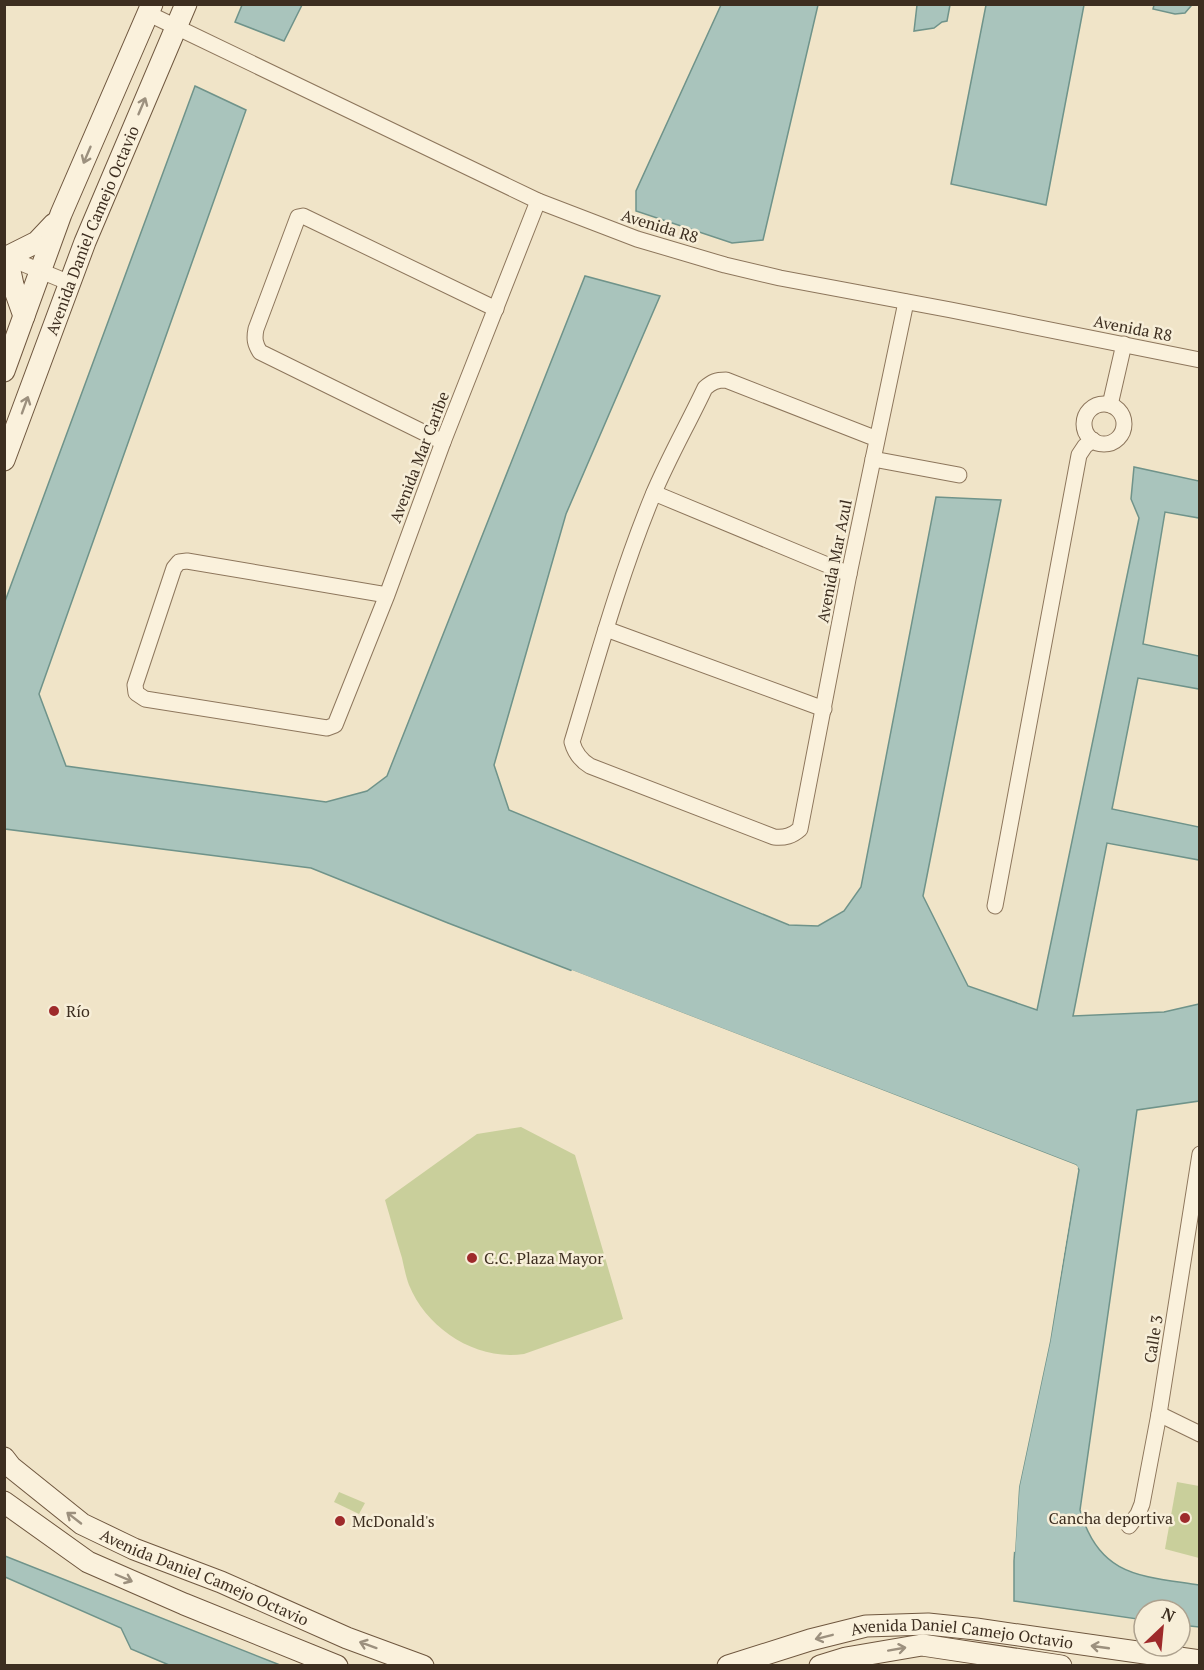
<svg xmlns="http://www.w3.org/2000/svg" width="1204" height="1670" font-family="'PT Serif',serif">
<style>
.green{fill:#c9cf9b}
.water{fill:#a9c4bc;stroke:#6f938a;stroke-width:1.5}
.pier{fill:#f0e4c8}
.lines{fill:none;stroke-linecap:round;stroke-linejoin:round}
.street-casing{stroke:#8d765c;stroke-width:17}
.secondary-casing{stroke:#6f573f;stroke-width:23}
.street{stroke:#faf1dc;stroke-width:15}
.secondary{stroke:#faf1dc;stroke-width:21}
.oneway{stroke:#9c907e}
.poi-dot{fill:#9e2a2b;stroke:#f7eed8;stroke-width:2}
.labels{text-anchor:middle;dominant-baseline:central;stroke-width:5;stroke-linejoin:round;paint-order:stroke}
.street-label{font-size:16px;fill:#3d2e20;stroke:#f7eed8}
.poi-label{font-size:16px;fill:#3d2e20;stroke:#f7eed8;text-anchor:start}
</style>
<rect width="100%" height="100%" fill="#f0e4c8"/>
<g class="green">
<path d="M521,1127L575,1155L623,1319L524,1354C476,1361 427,1329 409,1285C406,1277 404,1267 402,1258C396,1239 391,1220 385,1200L477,1134Z"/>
<path d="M1177,1482L1199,1486V1558L1165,1549Z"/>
<path d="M339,1492L365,1503L359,1514L334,1502Z"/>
</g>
<g class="water">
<path d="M242,5V4L302,5L284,41L235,22Z"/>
<path d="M721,5H818L763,240L732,243L636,211V191Z"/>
<path d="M917,5H950L947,21L942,22L934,28L914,31Z"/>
<path d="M986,5H1084L1046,205L951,184Z"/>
<path d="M1191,5V6L1185,13L1175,14L1153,9L1154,5Z"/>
<path d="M195,86L246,110L39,694L66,766L326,802L367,791L387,776L585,276L660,296L566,514L494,765L509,810L789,925L818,926L844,911L861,887L936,497L1001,500L923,896L968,986L1037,1010L1139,518L1131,499L1134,467L1199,481V518L1165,512L1143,644L1199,656V689L1138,678L1112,809L1199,827V860L1107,843L1073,1016L1164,1012L1199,1004V1101L1137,1110L1080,1510C1099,1577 1141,1576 1199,1585V1627L1180,1625V1610H1144V1620L1014,1601V1561L1019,1487L1050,1341L1079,1170L1076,1165L448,923L311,868L5,829L4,604Z"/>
<path d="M4,1556H5L280,1665H169L131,1649L121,1628L5,1577Z"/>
</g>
<path class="pier" d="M572,970L1076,1165L1078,1167L1050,1341L1019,1487L1015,1552L1012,1551L1016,1487L1047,1340L1075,1169L570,973Z"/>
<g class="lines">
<defs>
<g id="street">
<path d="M147,13L538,201L637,239L725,265L780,278L951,310L1200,360"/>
<path d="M4,256L70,283"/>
<circle cx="1104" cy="424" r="20"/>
<path d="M1110,405L1124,344"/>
<path d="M877,439L726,380C716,380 712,382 705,388C688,424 668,459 653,495C620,575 597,659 572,742C575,753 580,760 590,766L774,837C785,838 792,836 800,829L849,574L906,302"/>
<path d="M443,442L260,352C255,344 254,339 256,329L298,217L303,216L496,309"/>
<path d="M873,459L959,475"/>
<path d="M654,493L849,574"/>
<path d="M387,595L187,561L179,562L174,568L135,685L136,693L145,699L327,728L335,725L387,595L443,442L538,201"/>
<path d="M606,629L824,709"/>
<path d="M995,906L1079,455L1085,446L1093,440"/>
<path d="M1159,1414L1200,1434"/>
<path d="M1129,1526L1138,1514L1142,1504L1159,1414L1200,1154"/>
</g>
<g id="secondary">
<path d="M24,316L13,285L7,257L37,242L54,224"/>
<path d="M4,371L61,214L152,4"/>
<path id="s1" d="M4,460L85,242L186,4"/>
<path id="s2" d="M4,1458L11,1467L82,1524L134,1549L221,1582L347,1638L423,1666"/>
<path d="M4,1502L88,1562L184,1604L337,1666"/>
<path id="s3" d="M728,1666L810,1640L866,1626L928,1624L976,1629L1200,1661"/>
<path d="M820,1666L846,1658L922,1645L1061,1666"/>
</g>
</defs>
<use href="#street" class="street-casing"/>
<use href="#secondary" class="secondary-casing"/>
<use href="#street" class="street"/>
<use href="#secondary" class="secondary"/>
</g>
<defs><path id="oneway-shaft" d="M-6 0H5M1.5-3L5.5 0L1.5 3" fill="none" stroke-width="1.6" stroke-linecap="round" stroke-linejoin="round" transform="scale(1.5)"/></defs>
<g class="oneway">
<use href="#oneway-shaft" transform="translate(142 106) rotate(-67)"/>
<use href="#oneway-shaft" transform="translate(87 155) rotate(113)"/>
<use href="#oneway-shaft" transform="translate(25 405) rotate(-70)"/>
<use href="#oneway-shaft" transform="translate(74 1518) rotate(-142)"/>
<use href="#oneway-shaft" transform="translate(124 1578) rotate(23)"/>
<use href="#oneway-shaft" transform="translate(824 1637) rotate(166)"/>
<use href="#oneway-shaft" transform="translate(368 1645) rotate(-160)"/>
<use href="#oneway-shaft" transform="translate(1100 1647) rotate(-172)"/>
<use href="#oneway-shaft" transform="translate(897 1649) rotate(-10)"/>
</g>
<g class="poi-dot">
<circle cx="54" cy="1011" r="6"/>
<circle cx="472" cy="1258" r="6"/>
<circle cx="1185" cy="1518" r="6"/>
<circle cx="340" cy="1521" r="6"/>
</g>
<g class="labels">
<g class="street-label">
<text transform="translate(660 226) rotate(17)">Avenida R8</text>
<text stroke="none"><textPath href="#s1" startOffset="246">Avenida Daniel Camejo Octavio</textPath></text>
<text transform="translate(1133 328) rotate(11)">Avenida R8</text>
<text transform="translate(419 457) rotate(-69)">Avenida Mar Caribe</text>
<text transform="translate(834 561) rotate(-79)">Avenida Mar Azul</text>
<text transform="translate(1153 1339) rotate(-81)">Calle 3</text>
<text stroke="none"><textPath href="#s2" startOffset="236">Avenida Daniel Camejo Octavio</textPath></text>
<text stroke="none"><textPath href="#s3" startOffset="240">Avenida Daniel Camejo Octavio</textPath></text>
</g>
<g class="poi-label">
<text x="66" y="1011">Río</text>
<text x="484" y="1258">C.C. Plaza Mayor</text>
<text x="1173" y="1518" text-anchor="end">Cancha deportiva</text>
<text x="352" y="1521">McDonald's</text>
</g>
</g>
<rect width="1204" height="1670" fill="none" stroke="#3d2e20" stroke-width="12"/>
<g transform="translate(1162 1628) rotate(26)"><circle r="28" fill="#f7eed8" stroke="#ada18e" stroke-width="1.5"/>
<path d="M0-4.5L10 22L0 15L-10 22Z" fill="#9e2a2b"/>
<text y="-9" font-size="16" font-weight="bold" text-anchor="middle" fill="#3d2e20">N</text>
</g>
</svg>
